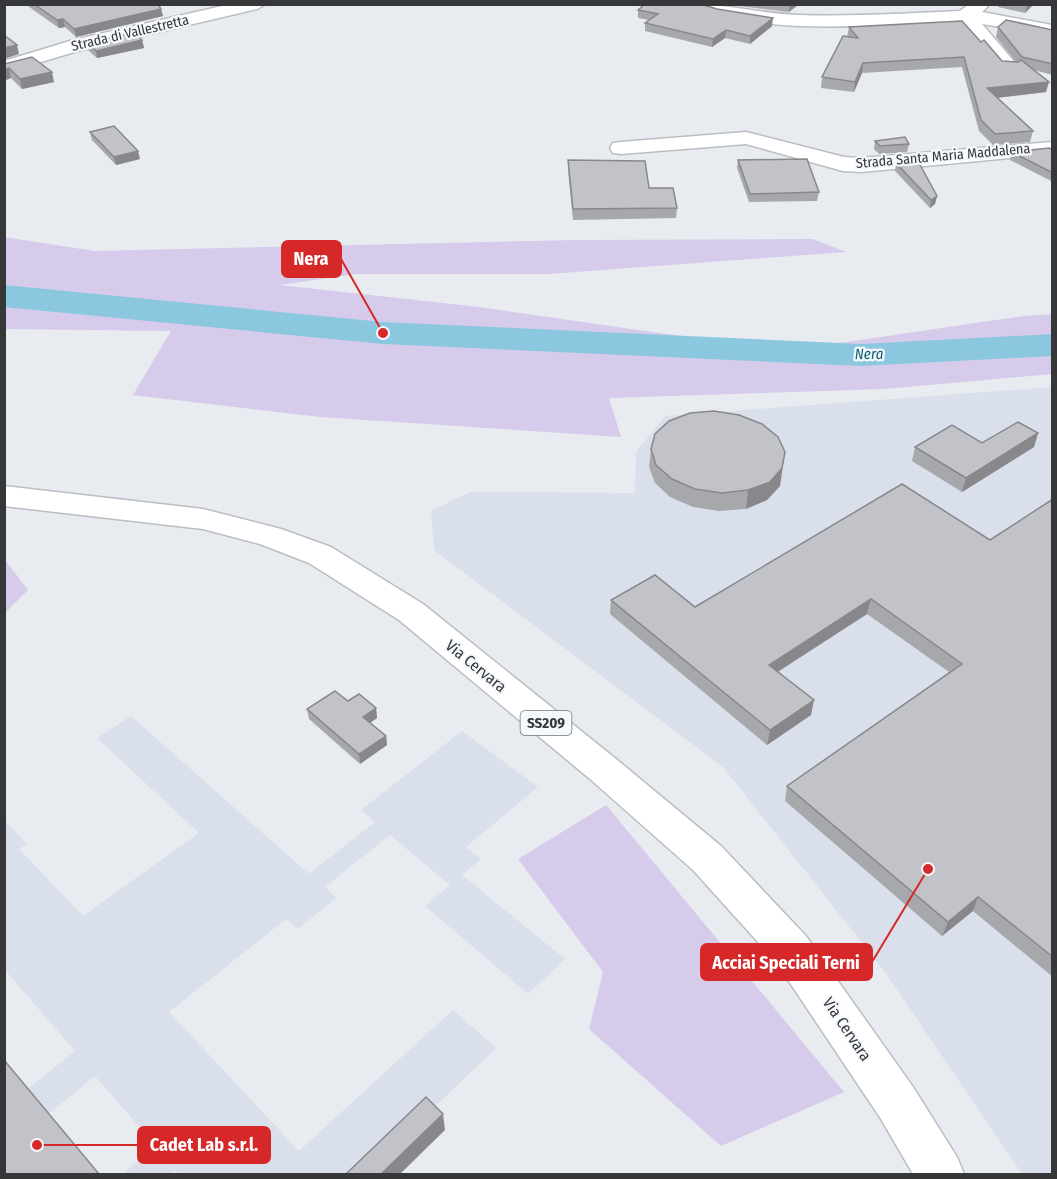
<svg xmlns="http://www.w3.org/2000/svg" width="1057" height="1179" font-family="'Fira Sans Condensed',sans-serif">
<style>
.built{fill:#d9e0eb}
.green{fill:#d7cbeb}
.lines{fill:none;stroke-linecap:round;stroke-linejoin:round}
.river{fill:#8bc8df;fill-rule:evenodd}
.minor-casing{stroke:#babdc2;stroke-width:3}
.major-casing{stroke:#babdc2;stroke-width:3}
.minor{fill:#fff;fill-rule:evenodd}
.major{fill:#fff;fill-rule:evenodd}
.wall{fill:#a7a8ac}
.shaded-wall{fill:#88888c}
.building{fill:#c2c3c8;stroke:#88888c;stroke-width:1.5}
.labels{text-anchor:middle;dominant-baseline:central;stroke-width:4.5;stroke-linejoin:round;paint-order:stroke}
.far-street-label{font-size:14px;fill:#363739;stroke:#f5f8fd}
.far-water-label{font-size:15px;font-style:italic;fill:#0d5e76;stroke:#f5f8fd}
.shield{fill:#f5f8fd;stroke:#6f7174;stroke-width:1.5}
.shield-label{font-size:15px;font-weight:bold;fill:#363739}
.street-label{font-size:16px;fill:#363739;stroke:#f5f8fd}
.leader{fill:none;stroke:#d62828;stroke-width:2}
.callout-dot{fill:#d62828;stroke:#f5f8fd;stroke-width:2}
.callout{fill:#d62828;stroke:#d62828;stroke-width:2}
.callout-label{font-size:18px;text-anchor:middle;font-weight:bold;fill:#fff}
</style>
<rect width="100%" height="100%" fill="#e8ebf0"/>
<g class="built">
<path d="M1052,387V1174H1022L885,972L723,767L434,550L431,511L470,492L635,493L636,452L665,416Z"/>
<path d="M131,716L309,874L375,822L361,810L462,731L538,787L466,847L481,859L462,875L565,959L528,994L425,906L450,885L390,835L325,887L336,898L298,929L286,919L169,1012L299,1151L453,1010L496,1048L365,1174H179L176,1171L171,1174H123L156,1146L95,1076L46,1116L25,1091L75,1051L5,970L4,820L27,844L19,849L83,916L199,833L97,738Z"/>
</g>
<g class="green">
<path d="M4,237L95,251L575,240L813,239L846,252L549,274H355L280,285L479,307L785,351L1023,316L1052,314V374L885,389L609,398L621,437L320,417L133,395L171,331L5,329Z"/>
<path d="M5,560L28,590L5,613Z"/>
<path d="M606,805L844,1092L721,1146L589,1029L603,972L518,859Z"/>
</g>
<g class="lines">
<path class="river" d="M4,285L383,322L861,344L1052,334V356L861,366L383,344L4,307Z"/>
<defs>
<g id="minor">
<path d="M231,4H266L257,9L78,51L4,73V61L73,40Z"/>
<path d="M687,4C725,4 760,13 798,15C852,17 906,13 960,11L969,4H990L982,12L1052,25V35L982,24L1018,66L1015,70H1001L966,28L963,24L965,22C897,23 829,31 762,23C737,20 714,14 690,8Z"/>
<path d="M746,132L844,157L861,158L1052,142V154L861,172L843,171L746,144L621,154L613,153L610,148L613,143L621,142Z"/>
</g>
<path id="major" d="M4,486L203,509L281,529L331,547L423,604L616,759L721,846L806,936L913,1087L957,1157L964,1174H913L881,1119L776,962L693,870L590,779L399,620L309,563L260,544L203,529L4,506Z"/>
</defs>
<use href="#minor" class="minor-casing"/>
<use href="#major" class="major-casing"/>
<use href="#minor" class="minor"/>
<use href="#major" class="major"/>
</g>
<g class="wall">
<path d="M25,4H158L163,16L76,37L65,27L59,28Z"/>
<path d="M722,4H799L789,12Z"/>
<path d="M999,4H1034L1025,13L998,7Z"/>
<path d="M638,10L772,26L750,44L725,38L712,47L645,31V23L649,20L638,18Z"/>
<path d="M849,27L981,42L1002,61L1016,62L996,37L998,27L1053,30V75L1034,70L1046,92L997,98L1033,131L1030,142L993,145L979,131L962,67L862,73L854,92L821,88L822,77L847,37Z"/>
<path d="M142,40L144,48L97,58L89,51L88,43Z"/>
<path d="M4,64L54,82L22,89L11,78Z"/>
<path d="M90,132L140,159L116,165L92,140Z"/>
<path d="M875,141L909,144L907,152L879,154L874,149Z"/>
<path d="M1053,150V182L1010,160L1012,152Z"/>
<path d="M568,160L649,188L677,208L676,218L573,220L568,170Z"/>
<path d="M738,160L819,192L817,201L749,202L737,168Z"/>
<path d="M896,163L937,196L935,204L930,208L895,171Z"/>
<path d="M1038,433L1034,447L962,492L912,461L915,447L982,443Z"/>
<path d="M651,449L780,486L767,500L746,509L719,511L693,507L670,497L655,483L649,467Z"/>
<path d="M1053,499V977L973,911L942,936L785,801L787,786L949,672L867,614L778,672L811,715L767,745L610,614L611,600L695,607L990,540Z"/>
<path d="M348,701L376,708L377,718L370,723L386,736L387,745L360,764L309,719L307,709Z"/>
</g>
<g class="shaded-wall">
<path d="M790,4H799L789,12Z"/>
<path d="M1027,4H1034L1025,13Z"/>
<path d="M161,9L163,16L76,37L74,29Z"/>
<path d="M773,18L772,26L750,44V36Z"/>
<path d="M63,19L65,27L59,28L57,20Z"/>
<path d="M726,30L725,38L712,47L713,39Z"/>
<path d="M142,40L144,48L97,58L96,51Z"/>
<path d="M17,45L19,54L4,59V48Z"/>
<path d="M863,63L862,73L854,92L855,82Z"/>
<path d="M9,68L11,78L4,81V70Z"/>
<path d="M52,72L54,82L22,89L20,79Z"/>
<path d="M1049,82L1046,92L985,99L987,88Z"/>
<path d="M138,151L140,159L116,165L114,157Z"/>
<path d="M937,196L935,204L930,208L931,200Z"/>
<path d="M1038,433L1034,447L962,492L966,478Z"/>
<path d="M785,452L780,486L767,500L746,509L748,490Z"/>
<path d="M871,599L867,614L766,679L769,665Z"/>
<path d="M814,700L811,715L767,745L770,730Z"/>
<path d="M376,708L377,718L364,727L363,717Z"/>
<path d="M386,736L387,745L360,764L359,754Z"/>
<path d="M978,897L973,911L942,936L948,922Z"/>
<path d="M443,1114L445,1130L400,1174H381Z"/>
</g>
<g class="building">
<path d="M34,4H158L161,9L74,29L63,19L57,20Z"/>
<path d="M645,4H700L717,9L773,18L750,36L726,30L713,39L645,23L658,14L638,10Z"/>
<path d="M1006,20L1053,30V64L1022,57L998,27Z"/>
<path d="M962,21L981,42L984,40L1002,61L1018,62L1021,60L1049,82L987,88L1033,131L995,134L981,120L964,57L863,63L855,82L822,77L843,36L858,38L849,27Z"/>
<path d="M134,32L142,40L96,51L88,43Z"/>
<path d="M4,35L17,45L4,48Z"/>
<path d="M32,57L52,72L20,79L9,68L4,70V64Z"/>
<path d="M114,126L138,151L114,157L90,132Z"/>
<path d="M905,137L909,144L880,146L875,141Z"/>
<path d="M1049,148L1053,150V173L1012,152Z"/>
<path d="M807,159L819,192L750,194L738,160Z"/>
<path d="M568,160L645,161L649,188H673L677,208L573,209Z"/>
<path d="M918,161L937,196L931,200L896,163Z"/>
<path d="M714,411L739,415L762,424L778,437L785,452L782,468L770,482L748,490L722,493L695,489L672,479L656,465L651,449L655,434L669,421L690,413Z"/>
<path d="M1018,422L1038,433L966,478L915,447L952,425L982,443Z"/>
<path d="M902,484L990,540L1053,499V957L978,897L948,922L787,786L962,664L871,599L769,665L814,700L770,730L611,600L655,575L695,607Z"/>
<path d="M335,691L348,701L359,694L376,708L363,717L386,736L359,754L307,709Z"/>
<path d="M4,1060L99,1174H4Z"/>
<path d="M426,1097L443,1114L381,1174H346Z"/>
</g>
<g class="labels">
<g class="far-street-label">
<text transform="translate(130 33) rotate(-13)">Strada di Vallestretta</text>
<text transform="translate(943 156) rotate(-5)">Strada Santa Maria Maddalena</text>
</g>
<g class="far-water-label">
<text transform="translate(869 354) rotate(-1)">Nera</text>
</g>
<rect class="shield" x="520.5" y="711" width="51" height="24" rx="4.5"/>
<g class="shield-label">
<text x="546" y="723">SS209</text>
</g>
<g class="street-label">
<text transform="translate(476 666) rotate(39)">Via Cervara</text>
<text transform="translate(847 1029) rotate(56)">Via Cervara</text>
</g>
</g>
<path class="leader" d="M383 333L341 259M928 869L872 962M37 1145L138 1145"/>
<g class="callout-dot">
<circle cx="383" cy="333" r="6"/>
<circle cx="928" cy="869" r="6"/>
<circle cx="37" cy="1145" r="6"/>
</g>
<g class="callout">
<rect x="282" y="241" width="59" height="36" rx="6"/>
<rect x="701" y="944" width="171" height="36" rx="6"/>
<rect x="138" y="1127" width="132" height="36" rx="6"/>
</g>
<g class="callout-label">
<text x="311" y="265">Nera</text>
<text x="786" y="969">Acciai Speciali Terni</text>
<text x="204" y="1151">Cadet Lab s.r.l.</text>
</g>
<rect width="1057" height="1179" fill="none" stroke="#363739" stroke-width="12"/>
</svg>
